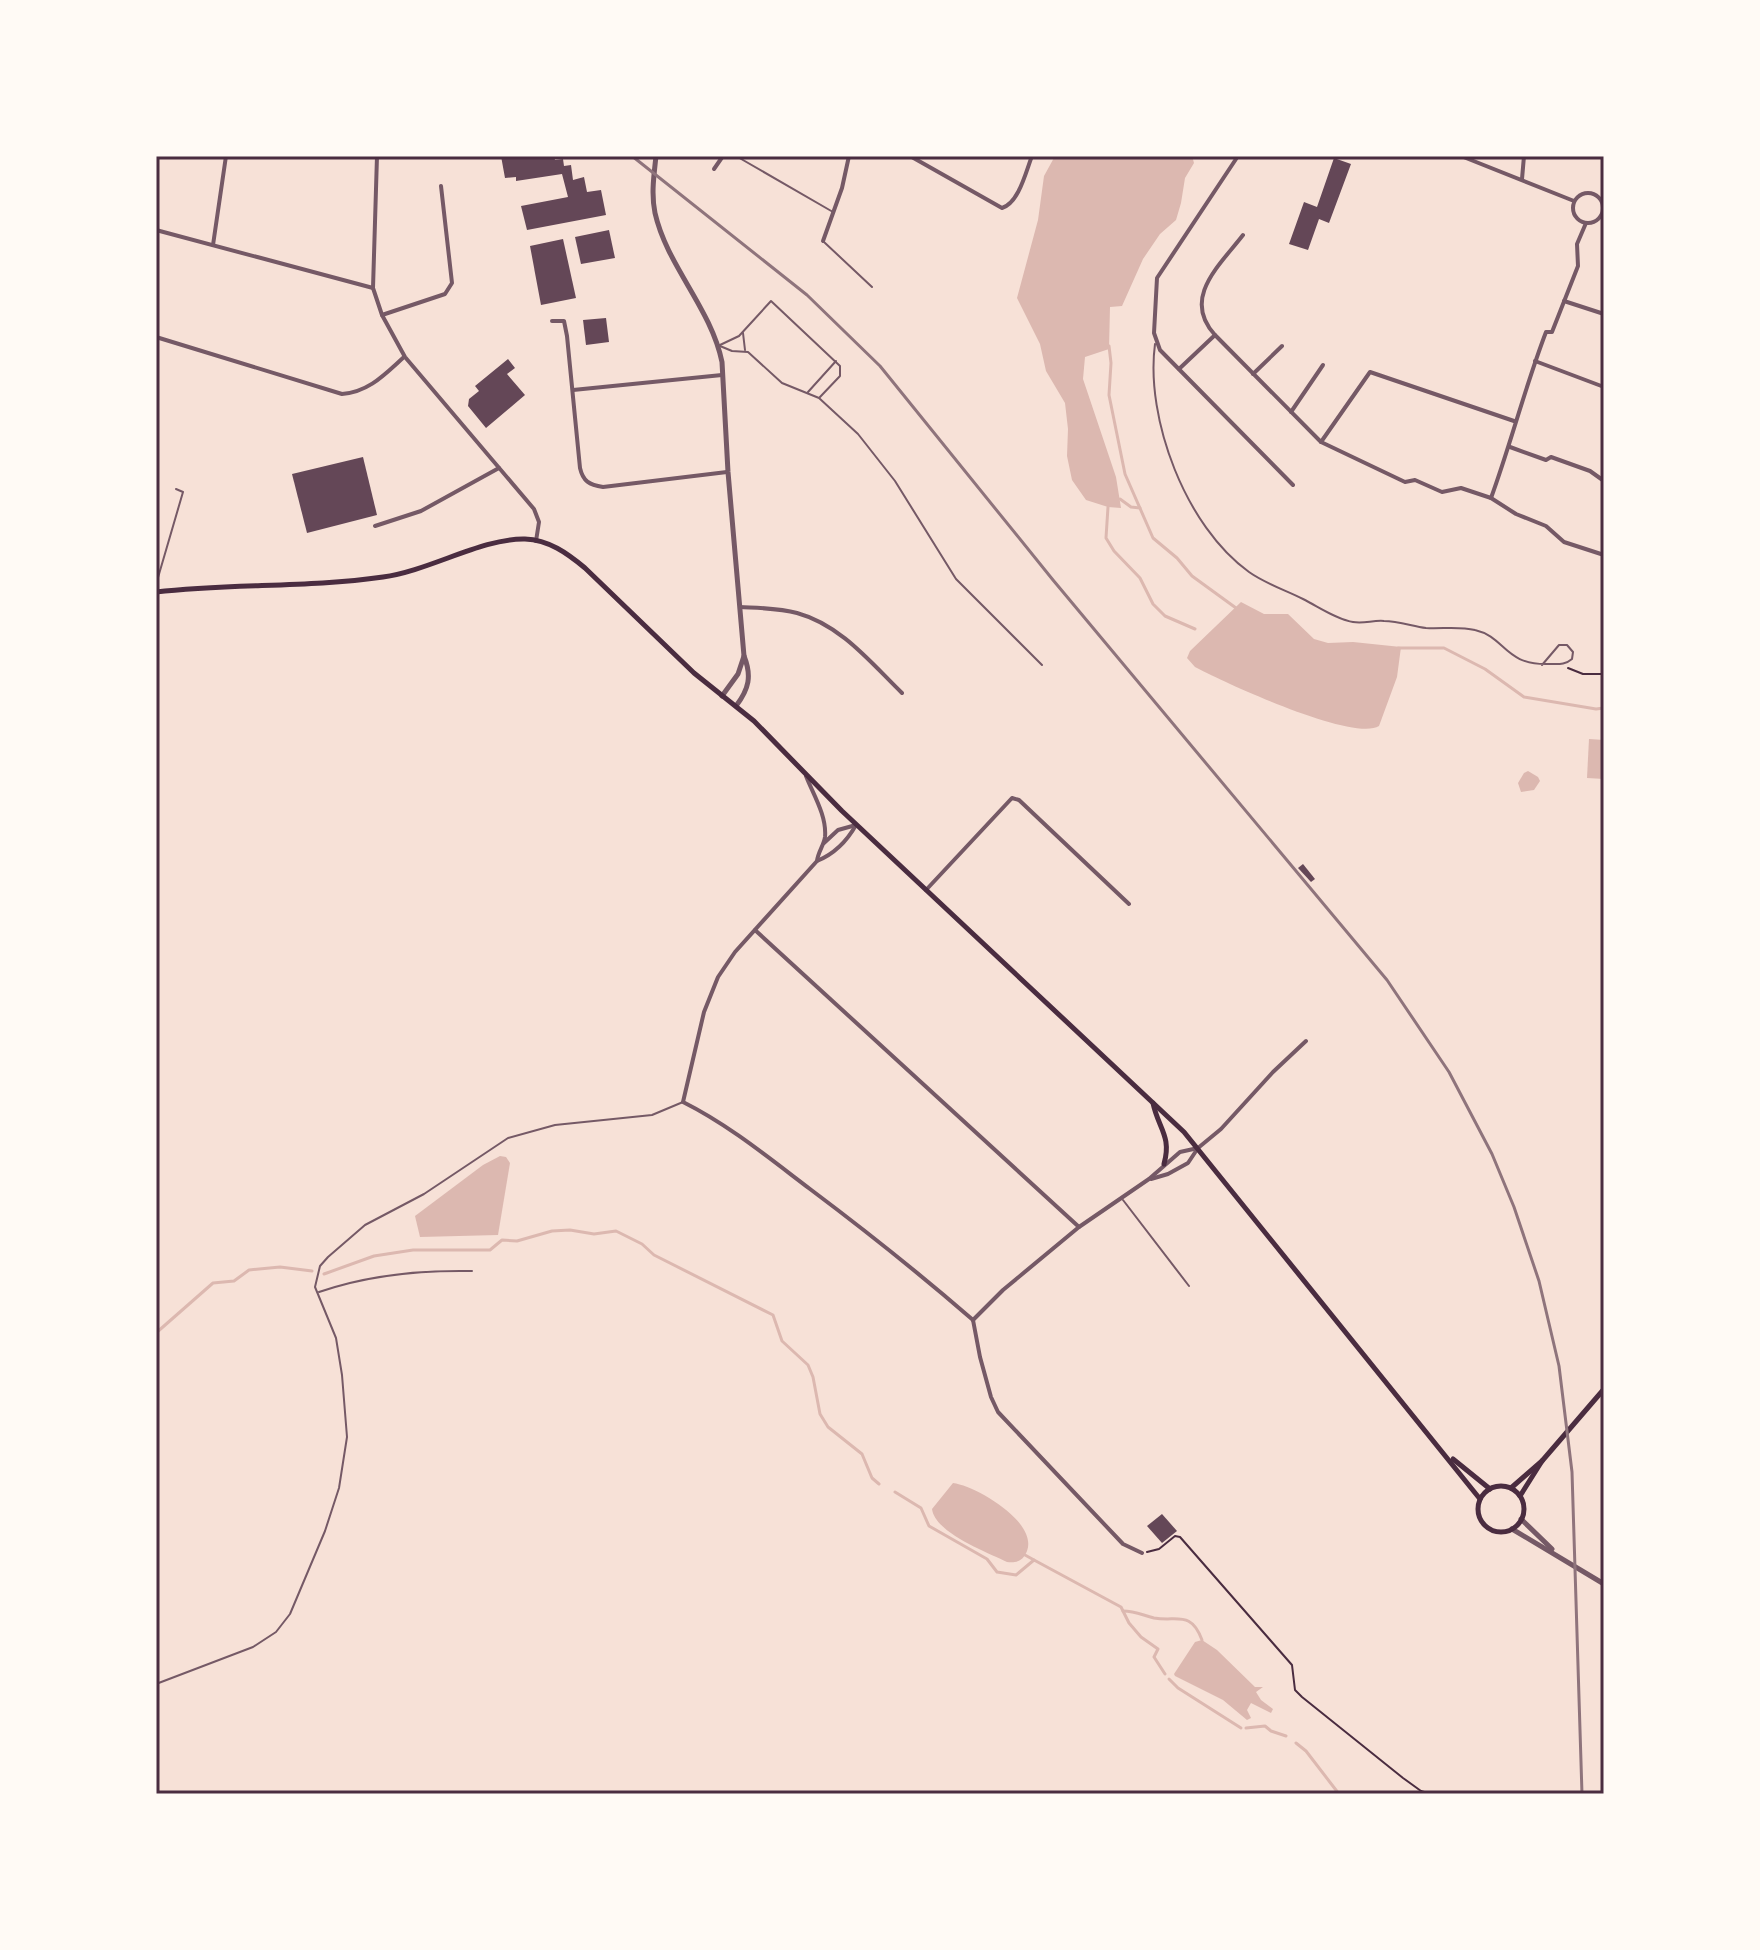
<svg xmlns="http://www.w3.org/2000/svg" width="1760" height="1950" font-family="Roboto,sans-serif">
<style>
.water{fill:#dcb8b0}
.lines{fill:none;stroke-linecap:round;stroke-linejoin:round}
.stream{stroke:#dcb8b0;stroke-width:3}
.building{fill:#644757}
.path{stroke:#4a2c40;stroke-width:2}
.service{stroke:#755966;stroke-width:2}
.minor{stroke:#755966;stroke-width:4}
.tertiary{stroke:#755966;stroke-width:5}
.secondary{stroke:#4a2c40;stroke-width:5}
.rail{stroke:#8f747c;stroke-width:3}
.neatline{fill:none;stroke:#4a2c40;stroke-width:3}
</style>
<rect width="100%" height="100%" fill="#f7e1d7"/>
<g class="water">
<path d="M1055,156H1192L1194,163L1185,178L1181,203L1176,220L1160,234L1143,259L1122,306L1110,307L1109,349L1085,357L1083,379L1116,477L1121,508L1108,507L1086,500L1072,480L1067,456L1068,429L1065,403L1046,371L1040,344L1017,298L1038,220L1044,176Z"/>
<path d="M1241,602L1264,614H1288L1314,639L1328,643L1353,642L1401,647L1397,677L1379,726C1353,742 1223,682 1195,667L1187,658L1190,651Z"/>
<path d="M1589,739L1604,740V779L1587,778Z"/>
<path d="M1528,771L1538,777L1540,781L1534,790L1521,792L1518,783L1524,773Z"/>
<path d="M500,1156L506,1157L510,1163L498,1235L420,1237L415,1216L483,1165Z"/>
<path d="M953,1483C976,1486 1038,1522 1027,1551C1023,1561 1017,1563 1007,1562C987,1552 935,1533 932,1509Z"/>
<path d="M1202,1640L1217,1650L1255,1687H1263L1256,1692L1261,1700L1273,1709L1271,1713L1251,1703L1247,1710L1251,1718L1247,1720L1223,1700L1175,1676L1174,1674L1195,1642Z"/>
</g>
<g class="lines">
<g class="stream">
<path d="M1109,346L1111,363L1109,395L1125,474L1153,538L1177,558L1192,576L1236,608"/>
<path d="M1120,499L1131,507L1140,508"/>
<path d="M1108,507L1106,538L1114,551L1140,578L1153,604L1165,616L1195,629"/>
<path d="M1398,648H1444L1485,669L1524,697L1596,709L1604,708"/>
<path d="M324,1274L374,1256L413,1250H490L502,1240L517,1241L552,1231L570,1230L594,1234L616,1231L642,1244L654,1255L773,1315L782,1341L808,1365L813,1377L820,1414L828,1427L862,1454L872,1478L879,1484"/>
<path d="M156,1333L213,1283L234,1281L249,1270L280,1267L312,1271"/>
<path d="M895,1492L921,1508L929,1526L987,1559L997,1572L1016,1575L1034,1560L1121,1607L1129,1623L1141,1637L1158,1649L1154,1657L1165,1674"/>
<path d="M1025,1555L1034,1560"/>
<path d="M1123,1611C1135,1611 1142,1615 1154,1618C1177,1622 1191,1610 1202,1640"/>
<path d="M1169,1679L1178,1688L1241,1728"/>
<path d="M1246,1728L1265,1726L1271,1731L1286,1736"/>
<path d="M1296,1743L1306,1751L1339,1794"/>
</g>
</g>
<g class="building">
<path d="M501,156H554L555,160L563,159L564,166L571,165L573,180L584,177L587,192L601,190L606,215L527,230L521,206L568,197L562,174L516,181V177L505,178Z"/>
<path d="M1334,158L1351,164L1329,223L1319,219L1308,250L1289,244L1304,202L1317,207Z"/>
<path d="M609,230L615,258L581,264L575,237Z"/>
<path d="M563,239L576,298L541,305L530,246Z"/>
<path d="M606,318L609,342L586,345L583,320Z"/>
<path d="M508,359L515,368L507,374L525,395L486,428L468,406L469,399L479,391L475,386Z"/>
<path d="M363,457L377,515L307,533L292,474Z"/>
<path d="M1303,864L1315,879L1311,882L1298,868Z"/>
<path d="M1162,1514L1177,1531L1162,1543L1147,1526Z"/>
</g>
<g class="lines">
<g class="path">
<path d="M1568,668L1583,674H1604"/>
<path d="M1147,1552L1159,1549L1175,1536L1180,1537L1292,1665L1295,1690L1302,1697L1403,1778L1421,1791L1431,1794"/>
</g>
<g class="service">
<path d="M736,156L833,212"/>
<path d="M824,242L872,287"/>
<path d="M743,333L745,350"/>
<path d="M1155,344C1145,419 1186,527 1249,572C1266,584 1285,590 1303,599C1319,607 1336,619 1353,622C1364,624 1373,620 1384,621C1398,621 1412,626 1426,628C1442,629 1459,626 1475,630C1506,637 1504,666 1550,664C1559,664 1565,665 1572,659L1573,652L1567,645H1559L1542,665"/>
<path d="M720,345L739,336L771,301L840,366V376L820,397"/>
<path d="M720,346L732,351L748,352L782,383L819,398L858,434L895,481L956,579L1042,665"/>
<path d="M808,392L836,361"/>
<path d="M158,590L157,581L183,492L176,489"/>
<path d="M1123,1200L1189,1286"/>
<path d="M319,1292C368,1275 421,1270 472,1271"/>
<path d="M156,1684L253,1647L276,1632L290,1614L325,1531L339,1488L347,1437L342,1375L336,1338L315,1287L320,1266L328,1257L365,1225L424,1194L508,1138L555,1125L652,1115L683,1102"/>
</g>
<g class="minor">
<path d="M377,156L373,288L382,315L405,357L534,509L539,522L536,541"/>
<path d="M910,156L1002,208C1019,203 1026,171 1032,156"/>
<path d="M1238,156L1157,278L1154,333L1160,350L1293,485"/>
<path d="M1461,156L1574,201"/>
<path d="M714,169L723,156"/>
<path d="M1522,179L1524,156"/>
<circle cx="1588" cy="208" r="15"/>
<path d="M156,230L373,288"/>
<path d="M823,241L842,188L849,156"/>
<path d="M213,245L226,156"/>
<path d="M1564,301L1604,314"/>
<path d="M382,315L445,294L452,283L441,186"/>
<path d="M552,321H564L567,336L580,468C583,481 589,485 603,487L727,472"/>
<path d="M1215,335C1181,298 1220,265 1243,235"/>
<path d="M156,337L342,394C369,392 385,374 404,357"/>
<path d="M1535,361L1604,387"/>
<path d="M1179,369L1215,335L1321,442L1405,482L1415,480L1442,492L1461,488L1491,498L1516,514L1546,526L1564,542L1604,555"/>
<path d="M1253,374L1282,346"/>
<path d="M573,390L722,375"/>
<path d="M1291,412L1323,365"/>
<path d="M1321,442L1370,372L1514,421"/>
<path d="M1510,447L1546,460L1551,457L1590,471L1604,481"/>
<path d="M1491,498C1511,443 1525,387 1546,332H1552L1578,266L1577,244L1586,223"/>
<path d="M375,526L421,511L499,468"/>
<path d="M740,607C759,608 779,608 797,613C841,625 871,663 902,693"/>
<path d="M806,776C813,794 827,816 825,837C824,845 818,852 817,861L735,952L718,977L704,1012L683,1102C729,1125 769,1158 810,1189C866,1231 920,1274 973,1320"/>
<path d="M824,843L838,830L856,825"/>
<path d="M817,861C834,854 847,841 856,825"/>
<path d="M926,890L1012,798L1019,800L1129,904"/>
<path d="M755,930L1079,1227"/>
<path d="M1151,1179L1168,1174L1188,1163L1198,1148L1221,1129L1273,1072L1306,1041"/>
<path d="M973,1320L980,1357L991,1397L998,1412L1123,1544L1142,1553"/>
<path d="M973,1320L1003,1290L1079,1227L1149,1179L1180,1152L1198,1148"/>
<path d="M1603,1787H1604"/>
</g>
<g class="tertiary">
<path d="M656,156C654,175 651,194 655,213C667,266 711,308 722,362L728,472L744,656C752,676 749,689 736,706"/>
<path d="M722,696L738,674L744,656"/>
<path d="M1521,1519L1552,1549"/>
<path d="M1512,1529L1604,1584"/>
</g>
<g class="secondary">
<path d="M156,592C231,583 308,588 383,577C429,571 482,538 525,539C549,540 567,553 585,568L694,673L754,721L842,811L1184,1132L1480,1499"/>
<path d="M1153,1103C1158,1128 1172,1136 1164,1164"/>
<path d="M1453,1459L1490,1489"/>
<circle cx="1501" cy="1509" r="23"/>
<path d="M1511,1488L1542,1461L1604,1389"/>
<path d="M1520,1496L1542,1461"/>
</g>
<path class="rail" d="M632,156L807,295L880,366L1053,580L1387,980L1449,1072L1492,1154L1514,1207L1539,1281L1559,1366L1572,1472L1582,1794"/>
</g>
<rect width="1760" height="1950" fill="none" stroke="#fffaf5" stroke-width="316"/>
<rect x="158" y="158" width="1444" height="1634" class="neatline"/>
</svg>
